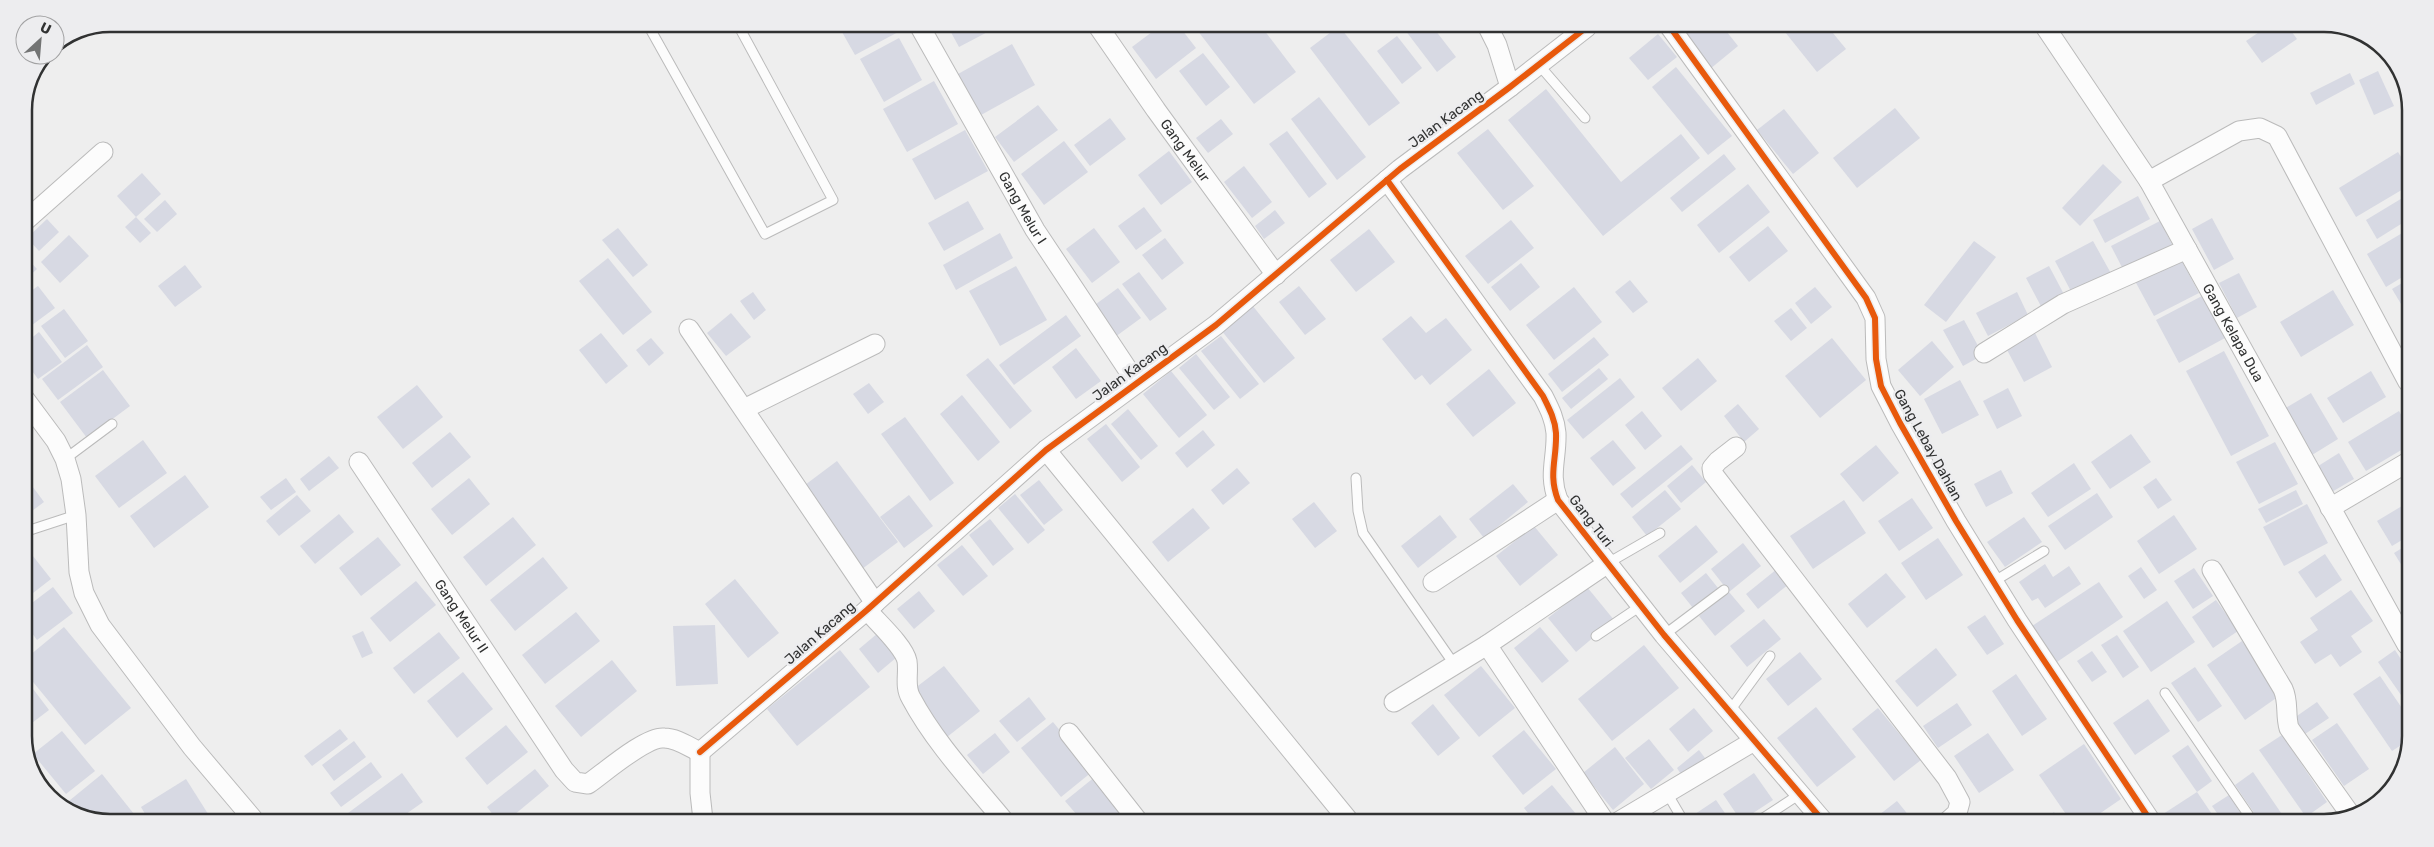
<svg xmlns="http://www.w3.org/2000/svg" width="2434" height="847" font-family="Rubik,sans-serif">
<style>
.building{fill:#d7d9e3}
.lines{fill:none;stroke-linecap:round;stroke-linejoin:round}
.service-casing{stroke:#bbb;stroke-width:11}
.minor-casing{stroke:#bbb;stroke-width:21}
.service{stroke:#fcfcfc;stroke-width:9}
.minor{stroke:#fcfcfc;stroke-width:19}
.cycleway-casing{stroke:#ededef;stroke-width:9}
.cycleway{stroke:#e8590c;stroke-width:6}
.labels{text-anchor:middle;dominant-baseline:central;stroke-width:5;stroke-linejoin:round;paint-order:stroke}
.street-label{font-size:14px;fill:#313232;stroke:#ededef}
.rim{fill:none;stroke:#313232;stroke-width:2.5}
</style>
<rect width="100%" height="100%" fill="#eee"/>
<g class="building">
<path d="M838,25H899L902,30L855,55Z"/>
<path d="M947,25L999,26L959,47Z"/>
<path d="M1160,26H1179L1196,48L1156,79L1132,47Z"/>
<path d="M1194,26H1261L1296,72L1254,104Z"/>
<path d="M1339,26L1400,103L1369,126L1310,48Z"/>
<path d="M1402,26H1432L1456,57L1437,72Z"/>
<path d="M1676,27H1723L1738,46L1710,69Z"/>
<path d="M1781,27H1828L1846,49L1817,72Z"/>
<path d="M2265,28H2289L2297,39L2262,63L2246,41Z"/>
<path d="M1658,34L1677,57L1648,80L1629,58Z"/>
<path d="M1397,36L1422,68L1402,84L1377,51Z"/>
<path d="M899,38L922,80L884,102L860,59Z"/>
<path d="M1012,44L1035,85L981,115L958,74Z"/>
<path d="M1203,53L1230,87L1206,106L1179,71Z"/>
<path d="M1676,67L1732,136L1708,155L1652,87Z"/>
<path d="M2378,71L2394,106L2374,115L2359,80Z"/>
<path d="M2350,73L2355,84L2316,105L2310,93Z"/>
<path d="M934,81L958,124L907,152L883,109Z"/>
<path d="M1546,89L1621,182L1681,134L1700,158L1603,236L1508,120Z"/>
<path d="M1319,97L1366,157L1337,180L1291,119Z"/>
<path d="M1038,105L1058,130L1014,162L995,137Z"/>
<path d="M1895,108L1920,138L1857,188L1833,158Z"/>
<path d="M1784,109L1819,153L1793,174L1757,130Z"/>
<path d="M1110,118L1126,139L1090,166L1074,145Z"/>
<path d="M1221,119L1233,134L1208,153L1196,138Z"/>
<path d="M1488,129L1534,186L1503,210L1457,153Z"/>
<path d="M965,130L988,171L935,200L912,159Z"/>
<path d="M1287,131L1327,184L1309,198L1269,144Z"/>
<path d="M1064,141L1088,172L1044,205L1021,174Z"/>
<path d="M1169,151L1192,182L1161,205L1138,175Z"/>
<path d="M2398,152L2410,171V185L2356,217L2339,188Z"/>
<path d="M1724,154L1736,169L1682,212L1670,198Z"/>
<path d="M2103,164L2122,182L2080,226L2062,208Z"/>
<path d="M1244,166L1272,202L1252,218L1224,182Z"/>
<path d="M142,173L161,194L136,217L117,196Z"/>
<path d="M1748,184L1770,212L1719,253L1697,225Z"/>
<path d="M2409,194V219L2377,239L2366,220Z"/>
<path d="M2138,196L2150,219L2105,243L2093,220Z"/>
<path d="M165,200L177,214L157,232L144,219Z"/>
<path d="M968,201L984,229L944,251L928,223Z"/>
<path d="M1144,207L1162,231L1136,250L1118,226Z"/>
<path d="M1275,210L1285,223L1264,239L1255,226Z"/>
<path d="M136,217L151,233L140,243L125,227Z"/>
<path d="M2212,218L2234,259L2214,270L2192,229Z"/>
<path d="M47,219L59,232L39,251L27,238Z"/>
<path d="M1511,220L1534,248L1488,284L1465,256Z"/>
<path d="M2160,221L2174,248L2125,273L2111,246Z"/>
<path d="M1768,226L1788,251L1749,282L1729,257Z"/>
<path d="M618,228L648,265L633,277L602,240Z"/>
<path d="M1094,228L1120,262L1092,283L1066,249Z"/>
<path d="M1369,229L1395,262L1356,292L1330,260Z"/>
<path d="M2409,229V273L2386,287L2367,254Z"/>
<path d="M1000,233L1013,258L956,290L943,265Z"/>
<path d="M69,235L89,256L60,283L41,262Z"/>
<path d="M1165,238L1184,263L1162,280L1142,255Z"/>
<path d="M1974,241L1996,257L1946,322L1924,305Z"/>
<path d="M2093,241L2113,277L2074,297L2055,261Z"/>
<path d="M24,255L37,269L24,281Z"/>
<path d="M608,258L652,312L623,335L579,281Z"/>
<path d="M2180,258L2199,293L2154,316L2135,281Z"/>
<path d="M1521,263L1540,287L1510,311L1491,287Z"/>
<path d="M185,265L202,287L175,307L158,286Z"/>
<path d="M1016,266L1047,320L1000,346L969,291Z"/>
<path d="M2049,266L2067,300L2044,312L2026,278Z"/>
<path d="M1139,272L1167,309L1150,321L1122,284Z"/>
<path d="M2239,273L2257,307L2237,318L2219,283Z"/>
<path d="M2409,279V313L2407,314L2392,289Z"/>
<path d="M1630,280L1648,302L1633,313L1615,292Z"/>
<path d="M38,286L55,308L24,331V296Z"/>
<path d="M1299,286L1326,319L1305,335L1279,302Z"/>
<path d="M1574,287L1602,322L1554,360L1526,325Z"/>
<path d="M1815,287L1832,307L1811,324L1795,303Z"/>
<path d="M1118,288L1141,318L1115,337L1092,307Z"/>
<path d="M2333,290L2354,325L2301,357L2280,322Z"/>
<path d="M753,292L766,310L754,320L740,301Z"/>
<path d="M2017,292L2028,315L1988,336L1976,313Z"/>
<path d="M2202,296L2225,338L2179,363L2156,320Z"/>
<path d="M1252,305L1295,358L1264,383L1221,330Z"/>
<path d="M1791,308L1807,328L1791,341L1774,321Z"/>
<path d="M64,309L88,341L65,358L41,326Z"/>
<path d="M731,313L751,337L726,356L707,333Z"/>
<path d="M1066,315L1081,336L1014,385L999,365Z"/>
<path d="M1411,316L1426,333L1446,318L1472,350L1430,385L1422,375L1415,380L1382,339Z"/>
<path d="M1964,320L1983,355L1963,366L1943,330Z"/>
<path d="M39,332L62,362L38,379L24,360V344Z"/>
<path d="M601,333L628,366L606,384L579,350Z"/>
<path d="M2035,333L2052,367L2024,382L2006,348Z"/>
<path d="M1221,336L1259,384L1240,399L1201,351Z"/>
<path d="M1594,337L1609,355L1562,392L1548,374Z"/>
<path d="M651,338L664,353L649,366L636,350Z"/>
<path d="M1832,338L1866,380L1820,418L1785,376Z"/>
<path d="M1932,341L1954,367L1920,396L1898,370Z"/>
<path d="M87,345L103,367L58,400L42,379Z"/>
<path d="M1076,348L1101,381L1076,399L1052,367Z"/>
<path d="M2224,351L2269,436L2231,456L2186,371Z"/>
<path d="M1196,354L1230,397L1214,410L1179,368Z"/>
<path d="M988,358L1032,411L1010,429L966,375Z"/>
<path d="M1698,358L1717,381L1681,411L1662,388Z"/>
<path d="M1599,368L1608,379L1571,409L1562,398Z"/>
<path d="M1489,369L1516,403L1473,437L1446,404Z"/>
<path d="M103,370L130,406L87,438L60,402Z"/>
<path d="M1171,371L1207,415L1179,438L1143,394Z"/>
<path d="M2371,371L2386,397L2343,423L2327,398Z"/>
<path d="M1620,378L1635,397L1583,439L1567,420Z"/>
<path d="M1960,380L1979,415L1942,434L1924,399Z"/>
<path d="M869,383L884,402L868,414L853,394Z"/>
<path d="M417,385L443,417L403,449L377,417Z"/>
<path d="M2008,388L2022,416L1997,429L1983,401Z"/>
<path d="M2311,393L2338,439L2312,455L2284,409Z"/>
<path d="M962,395L1000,442L978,461L940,414Z"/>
<path d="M1738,404L1759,429L1744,442L1724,416Z"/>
<path d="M1128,409L1158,446L1141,460L1111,424Z"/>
<path d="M1642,411L1662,436L1645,450L1625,425Z"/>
<path d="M2399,411L2408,427V446L2366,471L2348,442Z"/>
<path d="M905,417L954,483L930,501L881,434Z"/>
<path d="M1106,424L1140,467L1122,482L1087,439Z"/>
<path d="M1203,430L1215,445L1187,468L1175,453Z"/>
<path d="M450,432L471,457L432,488L412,463Z"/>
<path d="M2131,434L2151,462L2110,489L2091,462Z"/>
<path d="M143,440L167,473L119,508L95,476Z"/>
<path d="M1613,440L1636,468L1613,486L1590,458Z"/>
<path d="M2275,442L2298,484L2259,504L2236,462Z"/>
<path d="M1681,445L1693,459L1632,508L1620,494Z"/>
<path d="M1876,445L1899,473L1863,502L1840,474Z"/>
<path d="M2339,453L2354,479L2330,493L2315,468Z"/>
<path d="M329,456L339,468L309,491L300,479Z"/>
<path d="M837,461L898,542L862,569L801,488Z"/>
<path d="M2074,463L2091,489L2048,517L2031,493Z"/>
<path d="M1692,465L1706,482L1681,503L1667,486Z"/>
<path d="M1237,468L1250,483L1223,505L1211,490Z"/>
<path d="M2001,470L2013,493L1986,507L1974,484Z"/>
<path d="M185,475L209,507L154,548L130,516Z"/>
<path d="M286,478L296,492L271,510L260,497Z"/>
<path d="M469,478L490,504L452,535L431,509Z"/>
<path d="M2156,478L2172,500L2158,509L2143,487Z"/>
<path d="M27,479L44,502L24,517V482Z"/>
<path d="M1039,480L1063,510L1044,525L1020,495Z"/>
<path d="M1513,484L1528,502L1484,538L1469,519Z"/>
<path d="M1665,490L1681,509L1647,536L1632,517Z"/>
<path d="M2296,490L2303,504L2266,523L2258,509Z"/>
<path d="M2097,493L2113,517L2065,550L2048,526Z"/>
<path d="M1015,494L1045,530L1028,544L998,508Z"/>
<path d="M297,495L311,511L279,536L266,521Z"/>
<path d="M909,495L933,526L904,548L880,517Z"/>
<path d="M1912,498L1933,528L1899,551L1878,521Z"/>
<path d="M1844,500L1866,533L1813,569L1790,536Z"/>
<path d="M1314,502L1337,531L1315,548L1292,519Z"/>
<path d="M2407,503V537L2392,546L2377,521Z"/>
<path d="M2307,504L2328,543L2284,566L2263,527Z"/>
<path d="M1193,508L1210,528L1168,562L1152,542Z"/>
<path d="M339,514L354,532L315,564L300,546Z"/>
<path d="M1440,515L1457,537L1418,568L1401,546Z"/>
<path d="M2174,515L2197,549L2159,574L2137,541Z"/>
<path d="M513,517L536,545L486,586L463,557Z"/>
<path d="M2024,517L2042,542L2005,567L1987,542Z"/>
<path d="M990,519L1014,549L993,566L969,535Z"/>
<path d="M1696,525L1718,552L1680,583L1658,556Z"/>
<path d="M1534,526L1558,555L1520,586L1496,556Z"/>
<path d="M378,537L401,565L361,596L339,568Z"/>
<path d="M1938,538L1963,575L1926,600L1901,563Z"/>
<path d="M1743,543L1761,566L1729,592L1711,569Z"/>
<path d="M962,545L988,576L963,596L937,565Z"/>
<path d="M2407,545V574L2394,553Z"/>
<path d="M29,551L51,579L24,600V555Z"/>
<path d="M2325,554L2342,580L2316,598L2298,572Z"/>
<path d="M543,557L568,588L515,631L490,600Z"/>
<path d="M2045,564L2053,577L2069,566L2081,584L2045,608L2038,598L2032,601L2019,582Z"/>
<path d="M2141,567L2157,590L2144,599L2128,576Z"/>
<path d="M2194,568L2213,596L2193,609L2174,581Z"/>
<path d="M1777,569L1789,584L1758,609L1746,594Z"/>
<path d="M1706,573L1718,588L1693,608L1681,593Z"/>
<path d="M1886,573L1906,597L1867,628L1848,604Z"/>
<path d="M735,579L779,633L748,658L705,604Z"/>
<path d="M416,581L436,605L390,642L370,618Z"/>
<path d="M2099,582L2123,617L2057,662L2032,626Z"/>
<path d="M53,587L73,613L37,640L24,622V609Z"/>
<path d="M1587,587L1614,620L1576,652L1548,618Z"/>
<path d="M2351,590L2373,621L2351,636L2362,652L2340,667L2331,654L2315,664L2300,642L2318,630L2310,618Z"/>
<path d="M919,591L935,611L914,629L897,609Z"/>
<path d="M1729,592L1745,611L1715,636L1699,616Z"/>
<path d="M2216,600L2238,631L2213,648L2192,617Z"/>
<path d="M2167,601L2195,642L2151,672L2123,631Z"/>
<path d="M576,612L600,641L545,684L522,655Z"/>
<path d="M1985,615L2004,644L1987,655L1967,627Z"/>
<path d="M1764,619L1781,639L1747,667L1730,646Z"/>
<path d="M715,625L718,684L676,686L673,626Z"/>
<path d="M64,627L131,708L85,745L24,671V660Z"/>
<path d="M1540,627L1569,661L1542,683L1514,648Z"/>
<path d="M363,631L373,653L362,658L352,636Z"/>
<path d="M439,632L460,658L414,694L393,668Z"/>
<path d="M878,633L897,657L878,673L859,649Z"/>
<path d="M2117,635L2139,667L2123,678L2101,645Z"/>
<path d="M2242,641L2279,696L2245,720L2207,665Z"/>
<path d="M1644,645L1679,688L1612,741L1578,699Z"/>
<path d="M1936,648L1957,675L1917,707L1895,681Z"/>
<path d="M840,650L870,687L797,746L767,709Z"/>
<path d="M2395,650L2406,667V691L2401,695L2378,662Z"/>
<path d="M2092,651L2107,672L2092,682L2077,661Z"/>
<path d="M1800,652L1822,679L1788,706L1766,679Z"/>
<path d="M612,660L637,691L581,737L555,706Z"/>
<path d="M944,666L980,711L947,737L910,692Z"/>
<path d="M1481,666L1515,708L1479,737L1444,695Z"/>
<path d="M2195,667L2222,706L2198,722L2171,683Z"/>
<path d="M463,672L493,709L457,738L427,701Z"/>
<path d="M2016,674L2047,719L2022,736L1992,691Z"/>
<path d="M2380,676L2406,714V742L2392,751L2353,694Z"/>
<path d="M24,677L49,710L24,729Z"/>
<path d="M1029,697L1046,719L1017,742L999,721Z"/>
<path d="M2148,699L2170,731L2135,755L2113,723Z"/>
<path d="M2317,702L2329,718L2305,734L2294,718Z"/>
<path d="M1957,703L1972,725L1938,748L1923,726Z"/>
<path d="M1433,704L1460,738L1438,756L1411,723Z"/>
<path d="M1816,707L1856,757L1817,787L1777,738Z"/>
<path d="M1694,708L1713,731L1688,752L1669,729Z"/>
<path d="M1878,708L1921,760L1894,781L1852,729Z"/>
<path d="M1053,722L1093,771L1061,797L1021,748Z"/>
<path d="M2337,723L2369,769L2344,786L2312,740Z"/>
<path d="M506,725L528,752L487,785L465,758Z"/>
<path d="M340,729L348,739L312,766L304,756Z"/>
<path d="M1524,730L1556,769L1523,795L1492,756Z"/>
<path d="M62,731L95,771L66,794L33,754Z"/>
<path d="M995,733L1010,752L983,774L967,755Z"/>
<path d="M1988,733L2014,770L1979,793L1954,756Z"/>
<path d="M2282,735L2327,802L2306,817L2259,750Z"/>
<path d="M1649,739L1674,770L1651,789L1625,758Z"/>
<path d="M354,741L366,757L334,781L322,765Z"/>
<path d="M2084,744L2121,799L2086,823H2072L2039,775Z"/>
<path d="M2188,745L2212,781L2197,792L2172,756Z"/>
<path d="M1615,747L1644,784L1613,810L1583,773Z"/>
<path d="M1699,750L1705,758L1682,776L1677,768Z"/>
<path d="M371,762L382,777L341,807L330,793Z"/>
<path d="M535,769L549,786L508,820H497L487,807Z"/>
<path d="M2253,772L2288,823H2261L2235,785Z"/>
<path d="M402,773L423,802L399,819H340Z"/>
<path d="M1754,773L1773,800L1741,821L1723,794Z"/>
<path d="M102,774L138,819H83L64,805Z"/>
<path d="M1096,776L1126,812L1114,821H1082L1065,801Z"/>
<path d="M186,779L210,817L148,819L141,807Z"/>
<path d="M1552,785L1581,820L1578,822H1535L1524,808Z"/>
<path d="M2197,792L2218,823H2165L2160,816Z"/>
<path d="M2229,795L2247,823H2224L2212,806Z"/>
<path d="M1716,800L1731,822H1700L1695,814Z"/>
<path d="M1897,801L1914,822H1870Z"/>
<path d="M2054,812L2061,823H2038Z"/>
</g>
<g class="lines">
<defs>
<g id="service">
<path d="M648,25L765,234L833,200L738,25"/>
<path d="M1539,65L1585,118"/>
<path d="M65,459L112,424"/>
<path d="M1356,478L1358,511L1363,533L1454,664"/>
<path d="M24,532L76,515"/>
<path d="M1608,563L1660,533"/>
<path d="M1993,582L2044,551"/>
<path d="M1664,635L1724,590"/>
<path d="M1596,636L1642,605"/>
<path d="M2165,693L2254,823"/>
<path d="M1729,712L1770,656"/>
<path d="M1667,793L1684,822"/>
<path d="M1757,822L1800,794"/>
</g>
<g id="minor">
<path id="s1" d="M919,25L1035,230L1136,382"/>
<path id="s2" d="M1098,26L1156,110L1276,275"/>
<path d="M1488,27L1497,45L1510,87"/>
<path d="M1670,27L1866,298L1875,318L1876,359L1881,386L1900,423L1956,521L2017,620L2152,823"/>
<path id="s3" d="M2046,28L2149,181L2407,645"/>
<path d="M1387,180L1543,396C1549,408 1555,419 1556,433C1557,459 1548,474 1558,500L1664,635L1824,822"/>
<path d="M2149,181L2239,131L2260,128L2277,136L2408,382"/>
<path d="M24,222L103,152"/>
<path d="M689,329L875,603"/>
<path d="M1984,353L2063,304L2187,249"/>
<path d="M24,398L56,441L65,459L71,479L76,515L79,572L84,593L100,625L192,747L253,819"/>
<path d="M744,409L875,344"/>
<path d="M1736,447L1718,461L1712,468L1713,474L1947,778L1960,802L1957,813L1947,822"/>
<path d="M1046,450L1349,821"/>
<path id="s4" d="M359,462L564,770L575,782L588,784C604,773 646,736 664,738C677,738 689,747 700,752"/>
<path d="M2330,508L2408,462"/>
<path d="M2212,570L2283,689C2289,702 2285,714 2289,728L2350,814"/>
<path d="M1433,582L1558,500"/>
<path d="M867,610C877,622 904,646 907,661C909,674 904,686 911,698C935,743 972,782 1004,821"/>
<path d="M1394,702L1487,645"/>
<path d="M1069,733L1138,821"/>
<path d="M700,752L867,610L1046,450L1216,325L1400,169L1510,87L1587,27"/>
<path d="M700,752V793L703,820"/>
<path d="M1605,822L1487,645L1608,563"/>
<path d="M1618,822L1754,741"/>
</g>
</defs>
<use href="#service" class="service-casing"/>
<use href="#minor" class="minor-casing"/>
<use href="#service" class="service"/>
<use href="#minor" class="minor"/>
<defs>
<g id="cycleway">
<path d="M1670,27L1866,298L1875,318L1876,359L1881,386L1900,423L1956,521L2017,620L2152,823"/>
<path d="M1387,180L1543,396C1549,408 1555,419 1556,433C1557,459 1548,474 1558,500L1664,635L1824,822"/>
<path d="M700,752L867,610L1046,450L1216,325L1400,169L1510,87L1587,27"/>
</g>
</defs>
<use href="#cycleway" class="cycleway-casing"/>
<use href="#cycleway" class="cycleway"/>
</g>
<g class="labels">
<g class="street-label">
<text transform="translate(1446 119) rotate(-36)">Jalan Kacang</text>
<text stroke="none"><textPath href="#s2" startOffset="152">Gang Melur</textPath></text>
<text stroke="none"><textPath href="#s1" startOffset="210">Gang Melur I</textPath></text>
<text stroke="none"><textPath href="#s3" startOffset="358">Gang Kelapa Dua</textPath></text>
<text transform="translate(1130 372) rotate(-36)">Jalan Kacang</text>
<text transform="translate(1928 445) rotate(61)">Gang Lebay Dahlan</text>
<text transform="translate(1591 521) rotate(52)">Gang Turi</text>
<text stroke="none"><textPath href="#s4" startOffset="185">Gang Melur II</textPath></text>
<text transform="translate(820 633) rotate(-41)">Jalan Kacang</text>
</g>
</g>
<path d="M0 0H2434V847H0ZM110 32H2324A78 78 0 0 1 2402 110V736A78 78 0 0 1 2324 814H110A78 78 0 0 1 32 736V110A78 78 0 0 1 110 32Z" fill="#ededef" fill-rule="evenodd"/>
<path class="rim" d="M110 32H2324A78 78 0 0 1 2402 110V736A78 78 0 0 1 2324 814H110A78 78 0 0 1 32 736V110A78 78 0 0 1 110 32Z"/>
<g transform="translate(40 40) rotate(26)"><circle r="24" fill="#ededef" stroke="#a2a2a3"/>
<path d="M0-4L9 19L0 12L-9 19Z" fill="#737474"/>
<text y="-8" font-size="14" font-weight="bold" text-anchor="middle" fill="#313232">U</text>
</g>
</svg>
